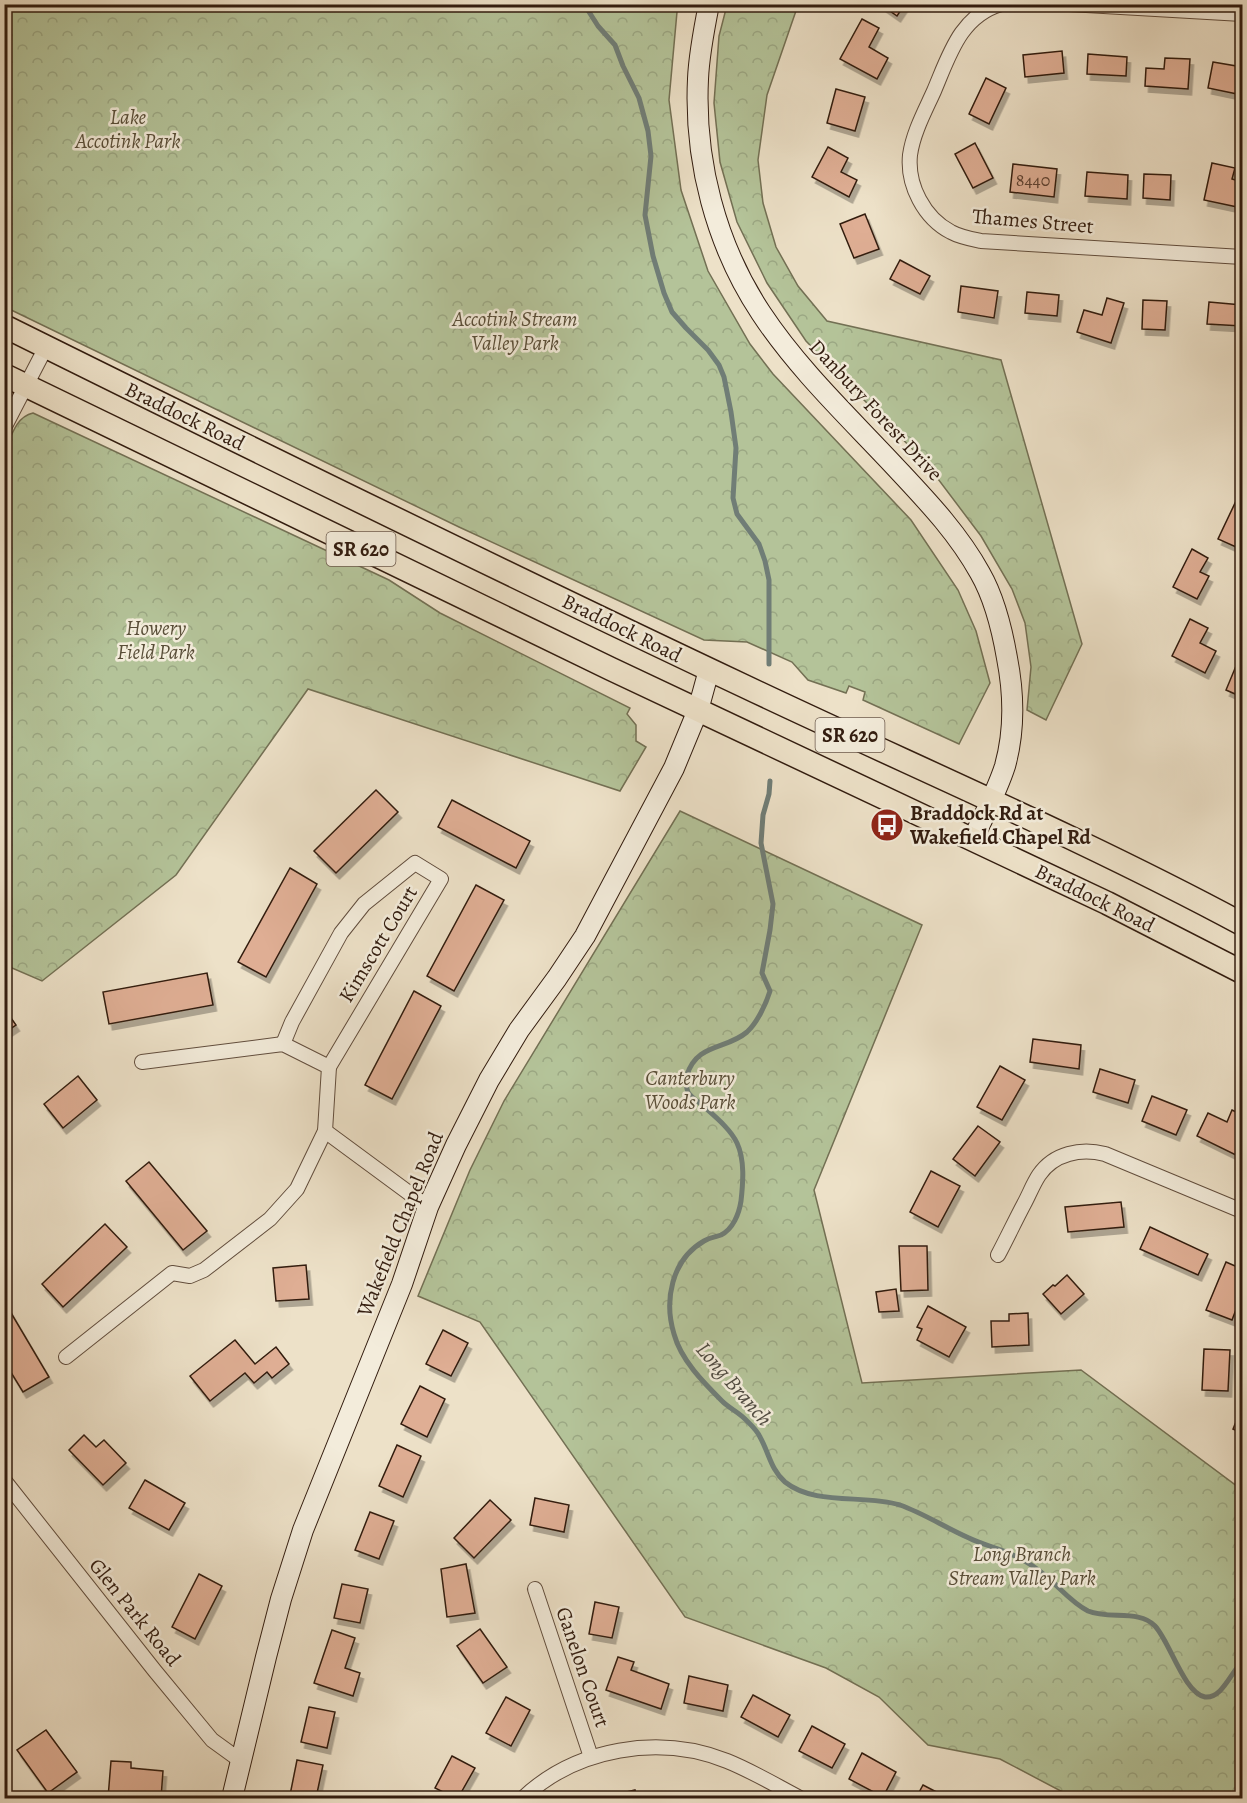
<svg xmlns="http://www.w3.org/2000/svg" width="1247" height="1803" font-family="Alegreya,serif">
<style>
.park{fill:url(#park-crowns);stroke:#737054;stroke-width:1.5}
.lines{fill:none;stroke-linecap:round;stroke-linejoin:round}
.stream{stroke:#707d76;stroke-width:5}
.building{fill:#dfae94;stroke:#321c0f;stroke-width:1.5;filter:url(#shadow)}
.street-casing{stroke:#614d3d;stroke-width:16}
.secondary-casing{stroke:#321c0f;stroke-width:22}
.primary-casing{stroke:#321c0f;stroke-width:25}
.street{stroke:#f3ecdb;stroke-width:14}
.secondary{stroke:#f3ecdb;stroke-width:20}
.primary{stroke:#ede1c8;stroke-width:22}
.labels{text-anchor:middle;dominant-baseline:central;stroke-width:5;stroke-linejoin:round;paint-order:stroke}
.number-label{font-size:18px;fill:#5d4030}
.shield{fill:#f3ecdb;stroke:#6c5a4c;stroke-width:1.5}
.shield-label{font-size:20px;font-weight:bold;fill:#321c0f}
.park-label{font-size:21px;font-style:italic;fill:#594e38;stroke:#f3ecdb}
.street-label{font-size:21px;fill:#321c0f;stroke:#f3ecdb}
.poi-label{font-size:21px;font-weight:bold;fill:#321c0f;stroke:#f3ecdb;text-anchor:start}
.water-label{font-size:22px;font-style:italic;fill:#514c42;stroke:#f3ecdb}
</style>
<defs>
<pattern id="park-crowns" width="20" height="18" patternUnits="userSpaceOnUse" patternTransform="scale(1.5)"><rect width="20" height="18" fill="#b4c399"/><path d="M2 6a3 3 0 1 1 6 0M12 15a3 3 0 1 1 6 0" fill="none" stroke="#9ba783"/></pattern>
<filter id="shadow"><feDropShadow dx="3.5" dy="6" stdDeviation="0" flood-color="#0004"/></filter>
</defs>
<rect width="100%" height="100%" fill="#ede1c8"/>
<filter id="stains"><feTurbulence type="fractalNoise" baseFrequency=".00333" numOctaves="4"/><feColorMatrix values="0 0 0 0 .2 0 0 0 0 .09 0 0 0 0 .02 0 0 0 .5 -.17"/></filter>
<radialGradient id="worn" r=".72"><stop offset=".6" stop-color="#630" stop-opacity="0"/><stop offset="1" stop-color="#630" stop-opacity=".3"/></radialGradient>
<g class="park">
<path d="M4,5H679L677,12L669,100L681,190L708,271L750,344L773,374L911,520L958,590L976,631L990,683L959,744L863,700L865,692L849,686L846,693L808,680L792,662L747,642L704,640L459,527L5,307Z"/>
<path d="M727,5H798L767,95L758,160L763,203L776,247L798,286L827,321L1001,360L1082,644L1046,720L1027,710L1031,667L1025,623L1012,589L981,536L926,463L806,341L767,283L737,222L720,162L714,103L719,36Z"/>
<path d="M33,413L389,580L440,613L630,708L627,714L636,725V741L646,747L620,791L308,689L176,875L42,981L5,965L4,453C11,438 15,417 33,413Z"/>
<path d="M680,811L922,925L814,1190L862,1383L1081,1370L1242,1490V1798H1074L1000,1759L928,1745L879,1697L826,1668L685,1617L480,1322L418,1296L470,1170L504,1101Z"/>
</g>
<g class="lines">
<g class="stream">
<path d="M584,4L598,26L615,45L623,66L639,98L648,131L651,156L645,215L653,256L664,293L672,312L686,328L708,350L719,365L724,377L731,412L736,448L733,498L737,514L759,544L765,561L769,580V664"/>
<path d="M770,781L769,794L763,815L761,843L773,904L770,930L762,973L770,991C766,1004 757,1023 747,1032C726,1050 697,1043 687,1075C686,1079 686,1088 688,1092C690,1096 697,1101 701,1104C713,1115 730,1128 737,1143C745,1160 743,1183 741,1201C739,1214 733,1229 721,1235C715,1237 709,1238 704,1241C671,1260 664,1301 674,1334C681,1360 703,1382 722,1401C729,1408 738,1412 745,1419C750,1424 757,1430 760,1437C769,1453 771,1470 785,1482C815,1506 864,1494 900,1505C923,1513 946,1528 969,1538C983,1545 999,1548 1013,1555C1026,1561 1037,1568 1047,1577C1061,1589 1072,1603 1088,1611C1109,1620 1139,1609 1155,1626C1170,1642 1184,1693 1205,1697C1222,1699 1231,1672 1242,1662"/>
</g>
</g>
<g class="building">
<path d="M880,4H905L897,16Z"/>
<path d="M862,19L879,28L869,47L888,58L877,79L840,59Z"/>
<path d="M1062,51L1064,73L1025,77L1023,55Z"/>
<path d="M1088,54L1127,57L1126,76L1087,74Z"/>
<path d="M1165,58L1190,59L1188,89L1145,86L1146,68L1164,69Z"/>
<path d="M1213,62L1242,67V95L1208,88Z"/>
<path d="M986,78L1006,88L989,124L969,114Z"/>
<path d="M836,89L865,97L855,131L827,123Z"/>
<path d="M975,143L993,178L973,188L955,154Z"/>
<path d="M828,147L848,158L841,172L857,180L849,197L812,177Z"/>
<path d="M1212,163L1235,168L1232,179L1242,182V208L1204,200Z"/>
<path d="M1013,164L1057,169L1054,197L1010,192Z"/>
<path d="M1087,172L1128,175L1127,199L1085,196Z"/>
<path d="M1144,174L1171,175L1170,200L1143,198Z"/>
<path d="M865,214L879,249L854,258L840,224Z"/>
<path d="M900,260L930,276L920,294L890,279Z"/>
<path d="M961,286L998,291L994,318L958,312Z"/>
<path d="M1027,292L1059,295L1057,316L1025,313Z"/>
<path d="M1107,298L1124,303L1111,343L1077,332L1084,310L1102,315Z"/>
<path d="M1143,300L1167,301L1165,330L1142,329Z"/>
<path d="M1209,302L1242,305V326L1207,324Z"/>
<path d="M1236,501L1242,503V533L1236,547L1218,539Z"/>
<path d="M1192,549L1208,558L1200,572L1209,576L1197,599L1173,587Z"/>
<path d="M1190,619L1208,628L1200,643L1216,651L1205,673L1172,656Z"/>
<path d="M1236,666L1242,669V697L1226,690Z"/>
<path d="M376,790L398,812L336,873L314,851Z"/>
<path d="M452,800L530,841L516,868L438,827Z"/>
<path d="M290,868L317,884L266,977L238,962Z"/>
<path d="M476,885L504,900L454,991L427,976Z"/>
<path d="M207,973L213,1005L109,1024L103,992Z"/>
<path d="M414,991L441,1006L392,1099L365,1085Z"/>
<path d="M4,1008L16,1025L4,1033Z"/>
<path d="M1033,1039L1081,1045L1079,1069L1030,1062Z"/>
<path d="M1000,1066L1025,1080L1002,1120L977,1107Z"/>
<path d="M1100,1069L1135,1080L1128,1103L1093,1092Z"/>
<path d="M78,1076L97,1100L63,1128L44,1104Z"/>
<path d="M1152,1096L1187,1110L1176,1135L1142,1121Z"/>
<path d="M1232,1110L1242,1115V1125L1240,1131L1242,1133V1158L1197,1136L1208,1113L1227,1122Z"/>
<path d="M978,1126L1000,1142L975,1176L953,1159Z"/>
<path d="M149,1162L207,1231L183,1250L126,1181Z"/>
<path d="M931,1171L960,1186L938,1227L910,1212Z"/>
<path d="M1121,1202L1124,1227L1068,1232L1065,1207Z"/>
<path d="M105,1224L127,1247L63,1307L42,1284Z"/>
<path d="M1150,1227L1208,1254L1198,1275L1140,1249Z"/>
<path d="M899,1246H927L928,1290L901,1291Z"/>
<path d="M1226,1262L1242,1269V1294L1232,1320L1206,1310Z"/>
<path d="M306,1265L309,1299L276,1301L273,1268Z"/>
<path d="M1067,1275L1084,1294L1061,1314L1043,1294L1053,1285L1055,1286Z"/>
<path d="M896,1289L899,1311L879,1312L876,1292Z"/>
<path d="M4,1301L49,1377L23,1392L4,1361Z"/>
<path d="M928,1306L966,1327L949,1357L917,1340L922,1329L917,1327Z"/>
<path d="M1028,1313L1029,1345L992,1347L991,1321H1009V1314Z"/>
<path d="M443,1330L468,1343L451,1376L426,1364Z"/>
<path d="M235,1340L255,1364L276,1347L289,1364L272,1378L267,1372L254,1383L245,1373L210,1401L190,1376Z"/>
<path d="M1204,1349L1230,1350L1228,1391L1202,1390Z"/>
<path d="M420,1386L445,1399L427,1437L401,1424Z"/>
<path d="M1242,1407V1433L1233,1429Z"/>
<path d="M84,1435L96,1447L104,1440L126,1463L103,1485L69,1450Z"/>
<path d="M397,1445L421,1456L403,1497L379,1486Z"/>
<path d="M145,1480L185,1503L169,1530L129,1508Z"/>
<path d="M535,1498L569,1505L564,1532L530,1525Z"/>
<path d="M490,1500L511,1520L474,1558L454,1538Z"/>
<path d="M370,1512L394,1521L379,1559L355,1550Z"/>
<path d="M466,1564L475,1613L447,1617L441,1569Z"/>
<path d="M199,1574L222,1586L195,1639L172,1627Z"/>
<path d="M342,1584L368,1589L360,1623L334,1618Z"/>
<path d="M595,1602L619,1607L612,1638L589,1634Z"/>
<path d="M480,1629L507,1667L483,1683L457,1646Z"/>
<path d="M332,1630L355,1638L345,1668L360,1673L353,1696L314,1683Z"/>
<path d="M618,1657L634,1662L631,1670L669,1684L661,1709L606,1690Z"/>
<path d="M689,1676L728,1685L723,1711L684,1703Z"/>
<path d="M753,1695L790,1715L778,1737L741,1717Z"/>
<path d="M506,1697L530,1710L511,1746L486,1733Z"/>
<path d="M309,1707L335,1712L327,1748L301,1742Z"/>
<path d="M812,1726L845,1744L832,1768L799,1751Z"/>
<path d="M46,1730L77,1772L48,1793L17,1750Z"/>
<path d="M862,1753L896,1772L883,1797L849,1779Z"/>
<path d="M452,1756L475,1768L458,1798H455L435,1788Z"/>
<path d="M297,1760L323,1765L316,1798H304L290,1795Z"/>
<path d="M111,1761L131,1762V1768L163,1771L161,1798H108Z"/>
<path d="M923,1785L948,1798H916Z"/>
<path d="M635,1790L637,1798H602Z"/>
</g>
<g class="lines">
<defs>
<g id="street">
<path d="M1001,4C960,16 949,56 934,91C925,111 913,133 910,155C907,185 924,218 951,232C960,237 971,239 981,241L1242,257"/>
<path d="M1069,4L1242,14"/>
<path d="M4,428L46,347"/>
<path d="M283,1044L292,1022L341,933L364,904L415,863L441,879L329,1067"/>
<path d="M325,1131L428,1207"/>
<path d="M998,1255C1007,1238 1015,1221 1024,1204C1029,1195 1033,1184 1039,1175C1054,1153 1081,1148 1105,1154L1242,1211"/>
<path d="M66,1357L172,1273L190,1276L204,1270L270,1219L297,1189L325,1131L329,1067L283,1044L142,1062"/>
<path d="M4,1480L155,1671L212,1740L241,1761"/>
<path d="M535,1589L591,1757"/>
<path d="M523,1798C576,1748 659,1734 727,1761C752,1771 777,1786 800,1798"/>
</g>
<g id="secondary">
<path d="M709,4C704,29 699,54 698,79C694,161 716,245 761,313C800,372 853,421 901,473C930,504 959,535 980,573C995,599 1002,629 1007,658C1014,694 1015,730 1005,766C997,791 984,815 973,839"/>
<path d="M232,1798L266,1657L281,1599L303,1530L402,1284L428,1207L456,1145L489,1080L519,1030L557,978L585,936L674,768L698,710L709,670"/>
</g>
<g id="primary">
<path d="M4,326C250,448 496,569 744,686C910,765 1080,837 1242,924"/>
<path d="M4,375L611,669L1107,903L1242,972"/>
</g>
</defs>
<use href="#street" class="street-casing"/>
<use href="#secondary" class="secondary-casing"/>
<use href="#primary" class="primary-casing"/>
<use href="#street" class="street"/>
<use href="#secondary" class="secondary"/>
<use href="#primary" class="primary"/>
</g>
<defs>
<symbol id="bus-disc" viewBox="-11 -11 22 22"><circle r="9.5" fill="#8f2418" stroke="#f3ecdb"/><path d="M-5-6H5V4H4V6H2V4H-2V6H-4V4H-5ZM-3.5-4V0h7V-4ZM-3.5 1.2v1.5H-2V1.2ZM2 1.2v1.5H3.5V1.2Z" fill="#fff"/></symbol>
</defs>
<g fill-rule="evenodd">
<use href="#bus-disc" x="868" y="806" width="38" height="38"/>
</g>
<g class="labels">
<g class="number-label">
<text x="1033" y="180">8440</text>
</g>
<g class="shield">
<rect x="326.5" y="532" width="69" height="34" rx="4.5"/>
<rect x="815.5" y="718" width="69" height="34" rx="4.5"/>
</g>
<g class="shield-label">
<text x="361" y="549">SR 620</text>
<text x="850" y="735">SR 620</text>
</g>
<g class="park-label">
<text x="128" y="117">Lake<tspan x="128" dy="24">Accotink Park</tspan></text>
<text x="515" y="319">Accotink Stream<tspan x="515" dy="24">Valley Park</tspan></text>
<text x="156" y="628">Howery<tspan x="156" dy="24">Field Park</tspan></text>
<text x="690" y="1078">Canterbury<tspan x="690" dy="24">Woods Park</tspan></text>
<text x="1022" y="1554">Long Branch<tspan x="1022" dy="24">Stream Valley Park</tspan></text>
</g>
<g class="street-label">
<text transform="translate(1033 221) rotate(5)">Thames Street</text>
<text transform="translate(876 410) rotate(47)">Danbury Forest Drive</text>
<text transform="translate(185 416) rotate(26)">Braddock Road</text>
<text transform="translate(622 628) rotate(26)">Braddock Road</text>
<text transform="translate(1095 898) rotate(26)">Braddock Road</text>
<text transform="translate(378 944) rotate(-59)">Kimscott Court</text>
<text transform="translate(400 1224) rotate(-68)">Wakefield Chapel Road</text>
<text transform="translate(135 1612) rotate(51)">Glen Park Road</text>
<text transform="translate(583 1667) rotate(71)">Ganelon Court</text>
</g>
<g class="poi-label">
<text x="910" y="813">Braddock Rd at<tspan x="910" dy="24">Wakefield Chapel Rd</tspan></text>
</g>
<g class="water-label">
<text transform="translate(734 1384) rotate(49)">Long Branch</text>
</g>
</g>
<rect width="1247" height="1803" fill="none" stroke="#ede1c8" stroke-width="24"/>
<rect x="6" y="6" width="1235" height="1791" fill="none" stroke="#321c0f" stroke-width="3"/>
<rect x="12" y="12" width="1223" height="1779" fill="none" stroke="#321c0f" stroke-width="1.5"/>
<rect width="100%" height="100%" filter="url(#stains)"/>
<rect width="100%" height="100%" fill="url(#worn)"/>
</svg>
